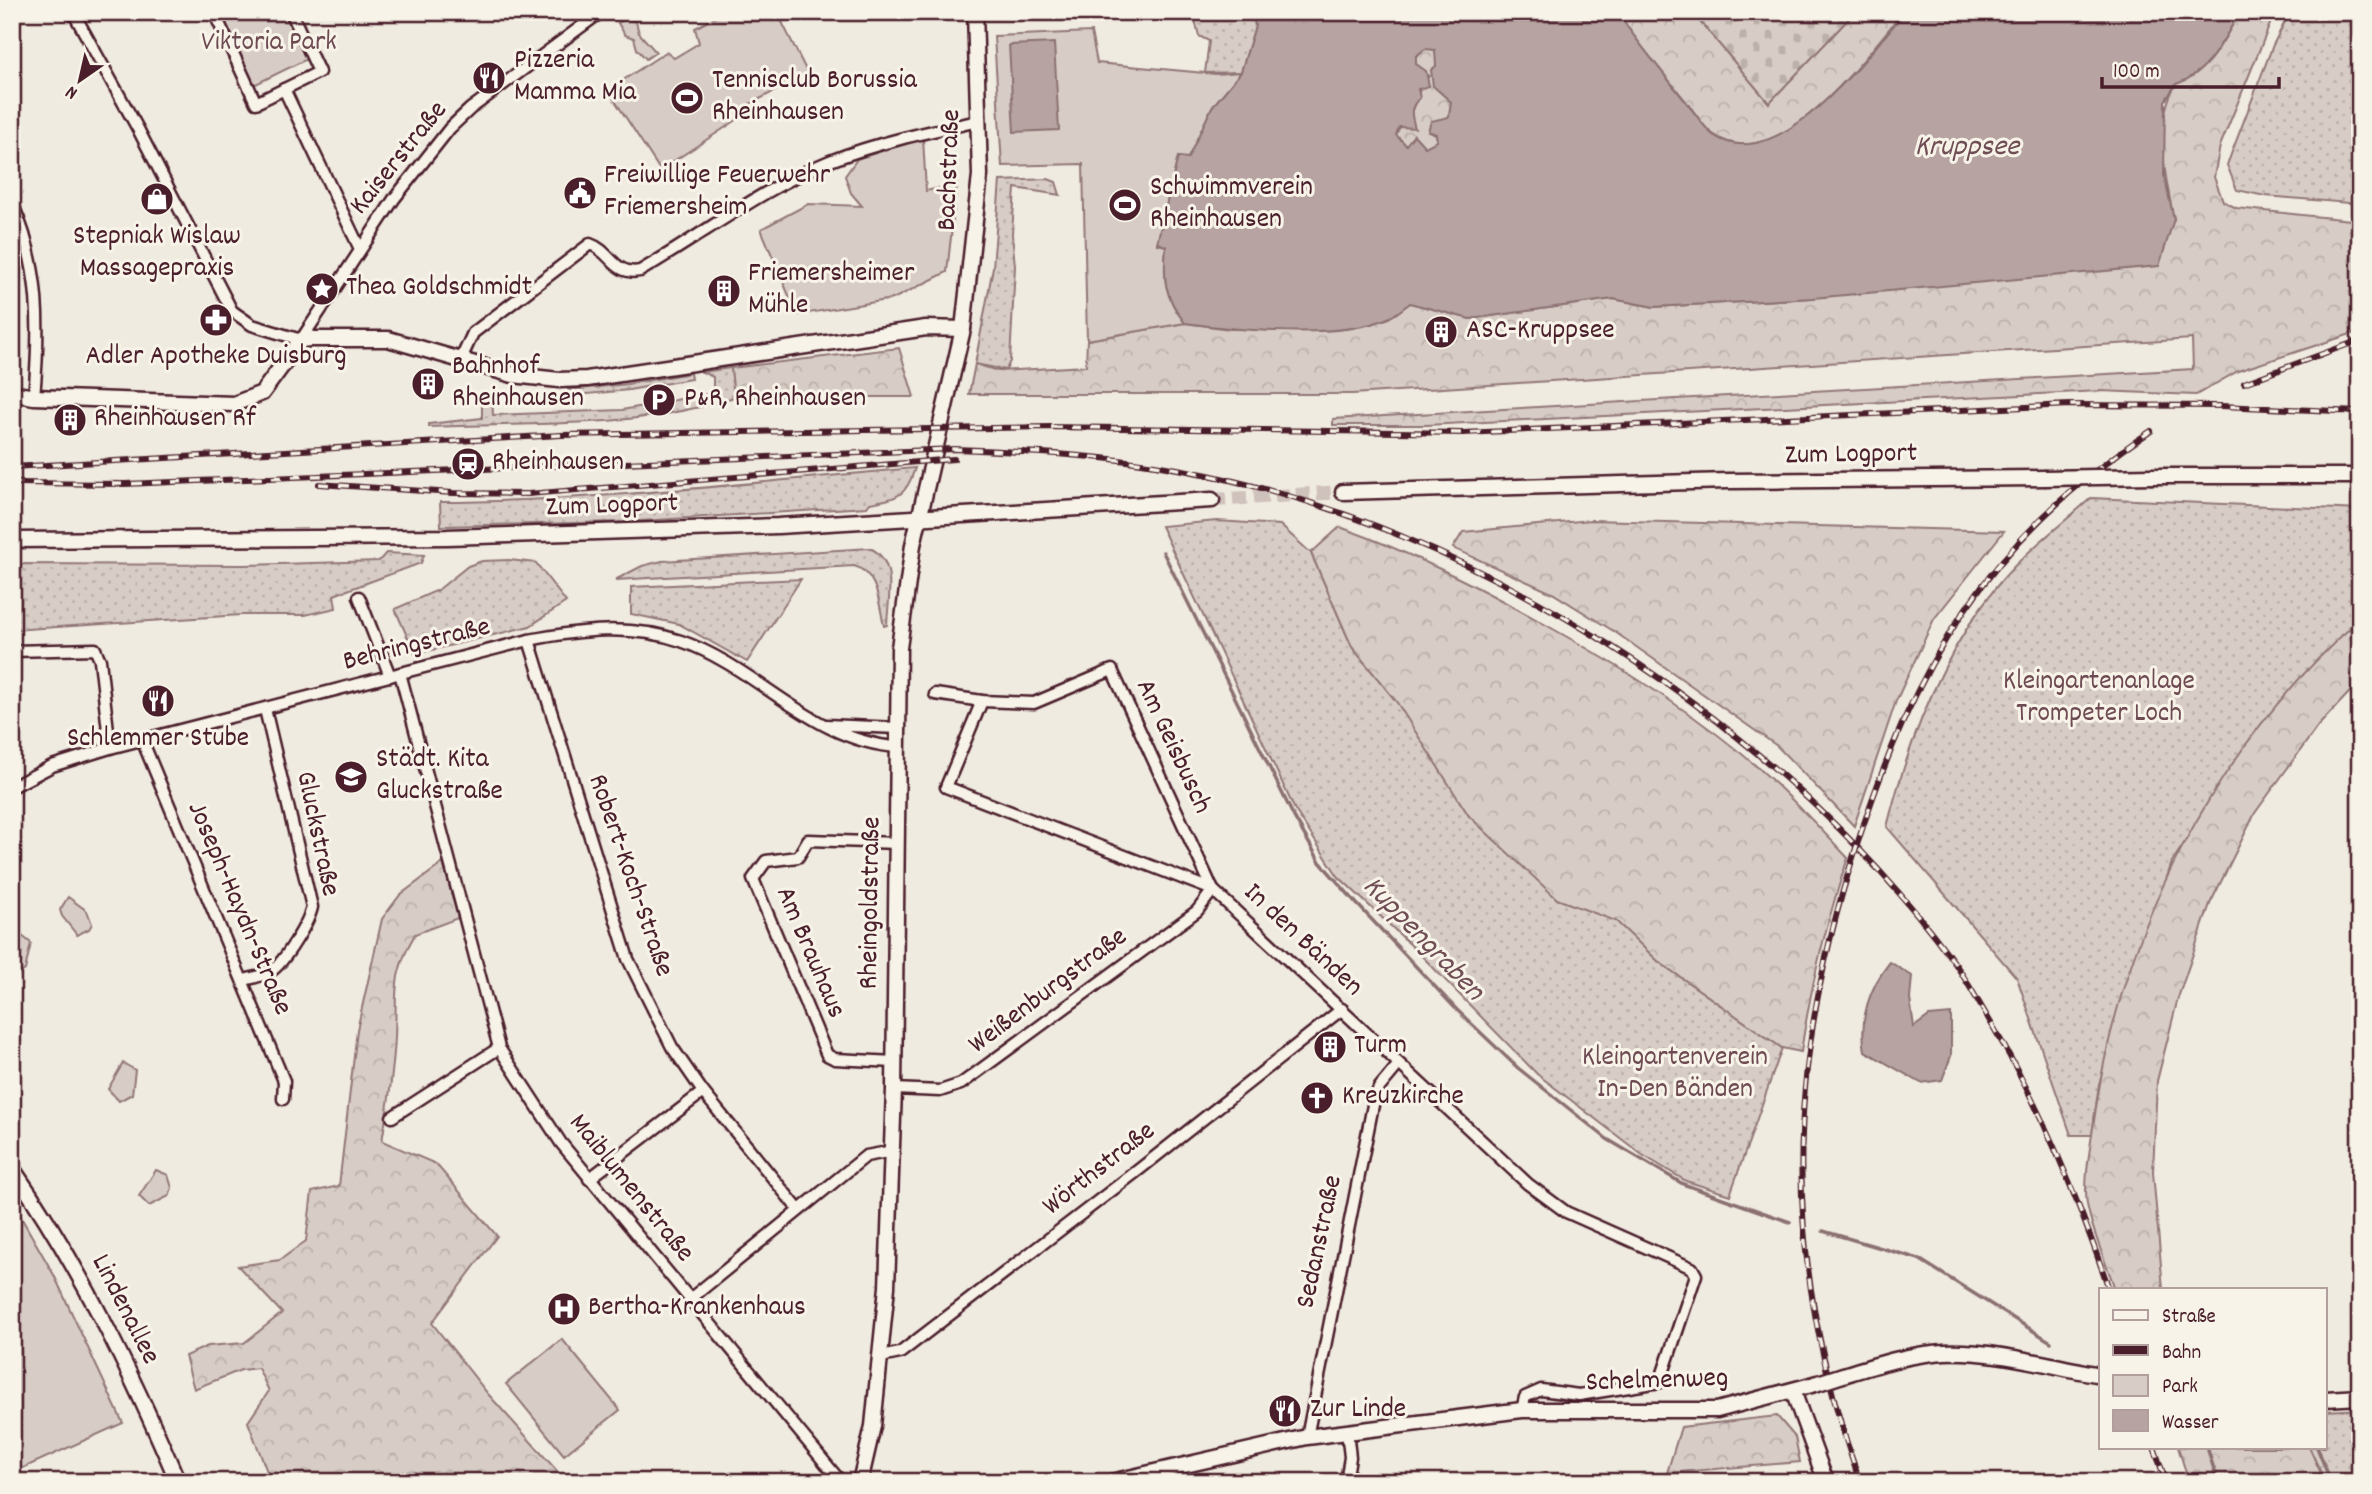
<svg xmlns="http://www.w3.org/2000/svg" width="2372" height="1494" font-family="Dekko,sans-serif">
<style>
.grass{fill:url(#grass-dots);stroke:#917678;stroke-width:2}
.forest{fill:url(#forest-crowns);stroke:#917678;stroke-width:2}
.cemetery{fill:url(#cemetery-stones);stroke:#917678;stroke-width:2}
.park{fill:#d8cdc6;stroke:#917678;stroke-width:2}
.water{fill:#b7a4a2;stroke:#8b6f72;stroke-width:2;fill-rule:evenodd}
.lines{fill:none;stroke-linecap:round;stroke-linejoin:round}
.stream{stroke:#8b6f72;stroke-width:3.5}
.secondary-tunnel{stroke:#cfc2bc;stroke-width:14;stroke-dasharray:14 7;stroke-linecap:butt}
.street-casing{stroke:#4a1f2b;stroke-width:15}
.secondary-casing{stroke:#4a1f2b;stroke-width:19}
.street{stroke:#f7f3e8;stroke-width:10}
.secondary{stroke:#f7f3e8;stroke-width:14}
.rail-casing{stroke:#4a1f2b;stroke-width:6}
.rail{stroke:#f7f3e8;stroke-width:3.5;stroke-dasharray:10;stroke-linecap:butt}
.secondary-bridge-casing{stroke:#4a1f2b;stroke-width:19;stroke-linecap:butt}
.secondary-bridge{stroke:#f7f3e8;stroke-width:14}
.labels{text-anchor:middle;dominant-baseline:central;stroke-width:6;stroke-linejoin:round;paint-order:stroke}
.park-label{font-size:28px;fill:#6e4a52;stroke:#f7f3e8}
.poi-label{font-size:28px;fill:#4a1f2b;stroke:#f7f3e8;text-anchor:start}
.street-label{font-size:28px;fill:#4a1f2b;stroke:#f7f3e8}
.water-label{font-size:30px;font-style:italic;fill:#704e55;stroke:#f7f3e8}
</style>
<defs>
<pattern id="grass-dots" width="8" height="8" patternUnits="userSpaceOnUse" patternTransform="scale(1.75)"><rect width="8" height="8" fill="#d8cdc6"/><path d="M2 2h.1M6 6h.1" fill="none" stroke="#bbb0aa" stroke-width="1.8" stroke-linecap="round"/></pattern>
<pattern id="forest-crowns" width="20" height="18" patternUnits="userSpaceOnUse" patternTransform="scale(1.75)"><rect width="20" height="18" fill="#d8cdc6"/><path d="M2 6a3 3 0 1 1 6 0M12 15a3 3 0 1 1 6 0" fill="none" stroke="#bbb0aa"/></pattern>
<pattern id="cemetery-stones" width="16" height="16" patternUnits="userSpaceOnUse" patternTransform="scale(1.75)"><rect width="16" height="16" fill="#d8cdc6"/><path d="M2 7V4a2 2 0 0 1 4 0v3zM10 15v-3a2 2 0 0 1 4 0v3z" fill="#bbb0aa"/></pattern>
</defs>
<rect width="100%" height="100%" fill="#f0ebe0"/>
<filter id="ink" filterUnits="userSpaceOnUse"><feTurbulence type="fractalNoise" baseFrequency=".0143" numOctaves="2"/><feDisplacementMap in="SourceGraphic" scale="14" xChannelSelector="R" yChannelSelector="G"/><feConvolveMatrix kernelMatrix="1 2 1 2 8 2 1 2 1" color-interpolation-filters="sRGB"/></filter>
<g filter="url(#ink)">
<g class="grass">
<path d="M1193,12H1253L1255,26L1241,72L1205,73L1209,41L1199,36Z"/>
<path d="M2290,12H2360V204L2265,196L2237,190L2227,165L2273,45Z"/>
<path d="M1048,179L1056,182L1060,195L1015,188L1012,234L1015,266L1010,361L1006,370L975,364L993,267L1000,181Z"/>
<path d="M731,368L734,397C636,430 532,422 429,427V424L482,418V394L492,393L493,415L622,410L713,393V377L702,372Z"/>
<path d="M690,373L691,379L629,390L567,396L568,390L628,384Z"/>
<path d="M915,468C906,497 898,498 870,503L867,507L624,522L441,526L440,502C599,501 757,482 915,468Z"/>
<path d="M2091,498L2360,510V619L2261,725L2172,862L2099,1084L2092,1135H2071L2017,978L1887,827C1908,743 1942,654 1997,586C2023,553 2060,526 2091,498Z"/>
<path d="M1217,521L1280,525L1311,553L1352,647L1557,899L1616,921L1659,962L1782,1048L1730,1195L1686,1181L1641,1154L1537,1074L1413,947L1338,876L1295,810L1161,526Z"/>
<path d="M870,548C898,561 888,599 887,625L884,626C879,605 878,572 854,566L615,580L642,566L662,561Z"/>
<path d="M386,553L424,555L421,563L334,595L336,608L305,615H241L12,630V564L244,565L379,561Z"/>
<path d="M509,560L536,563L566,602L530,626L415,654L395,609L438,590L468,566L482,561Z"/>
<path d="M801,579L747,662L679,624L631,614V587Z"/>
<path d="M2360,1409V1482H2325L2309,1447H2325V1411Z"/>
</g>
<g class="forest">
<path d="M1617,12H1692L1769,103L1855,12H1903C1867,54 1778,181 1713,134C1704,128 1696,114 1689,105C1665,75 1639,45 1617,12Z"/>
<path d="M2240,12H2275L2220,146L2214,177L2223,201L2236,208L2360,221V331L2238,371L2196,395L2100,391L1426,425H1333V419L2193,369L2192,339L1352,394H969L975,364L998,371L1086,366L1087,340L1185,323L1230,329L1332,330L1387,319L1410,303L1470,319L1613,299L1654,307L1813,298L2174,219C2165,178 2153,121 2176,84C2209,73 2223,41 2240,12Z"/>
<path d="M1425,49H1435L1440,89L1451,101L1449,117L1436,134L1437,141L1425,148L1414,135L1406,146L1396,135C1399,125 1407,121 1411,112C1418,98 1418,88 1429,76L1416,64V56Z"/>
<path d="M899,348L914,397H734L731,368Z"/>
<path d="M1591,520L2004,531L1934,619L1896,701L1854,826L1777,746L1615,632L1554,594L1453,548L1463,532Z"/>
<path d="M1340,527C1413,553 1479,587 1546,625C1622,667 1697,714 1762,771C1792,798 1820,828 1848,858C1826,922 1811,985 1801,1052L1782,1048L1659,962L1616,921L1557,899L1469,816L1396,701L1352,647L1311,553Z"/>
<path d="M2360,619V681L2318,726L2255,813L2210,904L2178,998L2157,1081L2153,1172L2163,1289H2115C2106,1262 2092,1232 2087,1204C2083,1181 2092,1138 2095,1114C2122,927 2217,745 2360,619Z"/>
<path d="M443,863L458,918L415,934C391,977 397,991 395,1038C393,1073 388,1107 382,1141L436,1164L497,1236L432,1323L488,1394L567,1482H271L248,1422L269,1391L258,1368L241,1370L194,1389L185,1356L208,1346L244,1343L282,1313L238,1266L280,1260L306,1241L312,1192L339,1186L357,1030L382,919L400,895Z"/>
<path d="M1777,1416L1795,1437L1800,1462L1667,1473L1681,1427Z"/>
<path d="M2178,1447H2309L2325,1482H2189Z"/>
</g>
<path class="cemetery" d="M1692,12H1855L1769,103Z"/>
<g class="park">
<path d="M220,12H287L309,58L254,85Z"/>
<path d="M725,12H777L808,74L746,106L749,112L660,170L608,90L666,52L674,58L699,43L695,28Z"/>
<path d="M626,18L636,22L639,33L656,52L646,59L637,49L634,38L625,35L618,23Z"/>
<path d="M1091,32L1097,63L1216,74L1241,72L1212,107L1188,159L1178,157L1157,244L1166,246C1163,279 1164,296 1185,323L1087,340L1083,164L1002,166L994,36Z"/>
<path d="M923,138L926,191L957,184L947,272L893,299L797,315L761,229L808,204L862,206L851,193L845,176L857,159Z"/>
<path d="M68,897L87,911L92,924L89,929L77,935L62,916L60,910Z"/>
<path d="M22,936L31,943L25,970L12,978V949Z"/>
<path d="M123,1063L135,1070L132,1094L119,1101L108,1089Z"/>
<path d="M156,1170L168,1175L172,1188L169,1196L149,1206L139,1196Z"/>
<path d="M14,1205L54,1275L123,1423L12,1473Z"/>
<path d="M562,1339L620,1410L564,1455L506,1384Z"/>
</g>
<g class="water">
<path d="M1253,12H1617C1639,45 1665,75 1689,106C1696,114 1704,128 1713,135C1778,179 1868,55 1905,12H2240C2222,41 2209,73 2176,84L2165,101L2164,176L2174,219L2159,266L1813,298L1654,307L1613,299L1470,319L1410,303C1403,308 1396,315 1388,318C1342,340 1236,330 1185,323C1164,296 1163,279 1166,246L1157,243L1178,157L1188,158L1212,107L1241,72L1255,26ZM1425,49L1435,50L1436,66L1431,70L1433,86L1451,102L1449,117L1431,121L1428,131L1436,134L1437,141L1425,147L1414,135L1406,145L1396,135L1399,127L1415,128C1411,115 1409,107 1420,98L1418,89L1429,86L1426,71L1416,64V56Z"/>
<path d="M1054,43L1059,130L1014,132L1009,45Z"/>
<path d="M1890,962L1912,976L1910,999L1914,1027L1929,1016L1951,1014V1056L1942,1080L1921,1083L1865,1051C1859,1019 1869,988 1890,962Z"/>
</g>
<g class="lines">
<g class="stream">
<path d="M1163,552L1294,817L1320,862L1357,904L1457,1010L1518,1068L1607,1139L1683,1184L1790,1222"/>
<path d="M1823,1231L1919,1259L2051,1342"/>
<path d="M2207,1447L2218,1482"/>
<path d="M2317,1447L2331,1482"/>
</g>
<path class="secondary-tunnel" d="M1212,500L1343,492"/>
<defs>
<g id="street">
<path d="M73,12L138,129L232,311L252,325L301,340L394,199L450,128L470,109L601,12"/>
<path d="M214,12L256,103L319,72L291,12"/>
<path d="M284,89L360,249"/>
<path d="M12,203C41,266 40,329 34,397"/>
<path d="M461,359L473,333L590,244C611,251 614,276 640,271C702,235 763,188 830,161C879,142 928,132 979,121"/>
<path d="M359,597L390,676"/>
<path d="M529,640L628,959L672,1047L703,1092L798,1209"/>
<path d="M12,651L95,649L100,660L110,748"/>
<path d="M400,673L499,1048L561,1143L841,1482"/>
<path d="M982,701L946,787L1213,890L1528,1184L1566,1212L1692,1268L1696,1275L1660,1382L1579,1395L1541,1390L1525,1397L1522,1410"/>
<path d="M826,725L898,728"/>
<path d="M142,740L284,1081L283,1099"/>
<path d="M12,787L52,766L110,748L529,640C580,630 631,624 681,641C759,668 812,742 898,747"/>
<path d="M244,980C253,978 263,976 271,971C284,963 309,922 312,907L265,709"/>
<path d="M895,1062L835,1059L827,1055L753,879L766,861L798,857L808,840L898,843"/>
<path d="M894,1089L940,1091L961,1084L1197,911L1213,890L1112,670L1034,703L982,701L935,694"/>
<path d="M392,1117L499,1048"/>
<path d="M589,1179L703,1092"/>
<path d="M690,1299L866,1156L893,1151"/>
<path d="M881,1357L900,1353L1141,1168L1342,1009"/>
<path d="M1307,1437L1373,1105L1379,1088L1399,1064"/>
<path d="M1346,1482L1350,1457L1347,1431"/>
</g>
<g id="secondary">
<path d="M12,393L34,397L234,404L262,393L301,340L310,339H388L513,375L559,380L587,379L926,328L963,329"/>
<path d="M2152,476H2360"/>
<path d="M1343,492L1728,481L2044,478"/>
<path d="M12,540L447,537L778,526L1212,500"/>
<path d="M12,1168C80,1266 131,1372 178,1482"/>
<path d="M1843,1375C1876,1365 1910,1354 1944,1352C1996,1350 2050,1366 2101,1375"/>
<path d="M1793,1391L1826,1482"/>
<path d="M2325,1399L2360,1397"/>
<path d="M860,1482L873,1426L887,1287L894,1089L899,648L913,545L963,329L980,175L975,12"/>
<path d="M1111,1482L1307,1437L1522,1410H1717L1815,1384"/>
</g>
</defs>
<use href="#street" class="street-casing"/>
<use href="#secondary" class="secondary-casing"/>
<use href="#street" class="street"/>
<use href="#secondary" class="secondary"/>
<defs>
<g id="rail">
<path d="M2244,383L2360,340"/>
<path d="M12,467L561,435L1049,427L1463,433L2070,405L2221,406L2360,412"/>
<path d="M12,483L125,484L954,449C1031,452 1107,455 1183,470C1474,525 1775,720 1951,958C1966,978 1978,1002 1991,1023C2041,1108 2077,1196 2109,1289"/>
<path d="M319,484L453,493L528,494L954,459"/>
<path d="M2154,1447L2166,1482"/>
<path d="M1860,1482C1781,1259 1784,1072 1856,848C1914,665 1987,539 2151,431"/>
</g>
</defs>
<use href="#rail" class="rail-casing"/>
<use href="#rail" class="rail"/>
<defs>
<g id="secondary-bridge">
<path d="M2044,478L2152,476"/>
<path d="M1815,1384L1843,1375"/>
</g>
</defs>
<use href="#secondary-bridge" class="secondary-bridge-casing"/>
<use href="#secondary-bridge" class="secondary-bridge"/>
</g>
</g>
<defs>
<symbol id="restaurant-disc" viewBox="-11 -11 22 22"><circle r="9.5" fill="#4a1f2b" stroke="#f7f3e8"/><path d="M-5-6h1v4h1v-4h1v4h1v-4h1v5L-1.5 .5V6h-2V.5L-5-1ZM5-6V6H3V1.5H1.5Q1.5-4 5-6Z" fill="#fff"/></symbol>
<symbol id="stadium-disc" viewBox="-11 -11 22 22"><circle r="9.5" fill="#4a1f2b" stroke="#f7f3e8"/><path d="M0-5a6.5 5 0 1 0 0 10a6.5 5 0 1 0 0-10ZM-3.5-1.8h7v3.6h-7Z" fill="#fff"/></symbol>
<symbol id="civic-disc" viewBox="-11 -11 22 22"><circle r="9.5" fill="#4a1f2b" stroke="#f7f3e8"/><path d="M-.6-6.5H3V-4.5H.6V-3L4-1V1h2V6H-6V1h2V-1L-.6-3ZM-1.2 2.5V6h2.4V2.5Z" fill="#fff"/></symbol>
<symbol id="shop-disc" viewBox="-11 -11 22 22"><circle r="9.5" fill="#4a1f2b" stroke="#f7f3e8"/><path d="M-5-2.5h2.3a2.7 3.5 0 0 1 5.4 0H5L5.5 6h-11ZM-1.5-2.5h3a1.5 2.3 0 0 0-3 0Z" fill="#fff"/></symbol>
<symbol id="sight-disc" viewBox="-11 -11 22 22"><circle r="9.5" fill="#4a1f2b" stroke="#f7f3e8"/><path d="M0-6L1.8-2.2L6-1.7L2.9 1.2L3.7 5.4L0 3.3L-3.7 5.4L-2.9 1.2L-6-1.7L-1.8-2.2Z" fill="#fff"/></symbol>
<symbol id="building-disc" viewBox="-11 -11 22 22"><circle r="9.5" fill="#4a1f2b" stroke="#f7f3e8"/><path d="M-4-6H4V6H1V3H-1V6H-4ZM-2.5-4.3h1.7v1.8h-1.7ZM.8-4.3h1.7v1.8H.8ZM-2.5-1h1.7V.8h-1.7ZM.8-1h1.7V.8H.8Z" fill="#fff"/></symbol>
<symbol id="pharmacy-disc" viewBox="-11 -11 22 22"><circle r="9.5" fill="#4a1f2b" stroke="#f7f3e8"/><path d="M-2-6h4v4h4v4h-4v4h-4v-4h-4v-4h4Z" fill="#fff"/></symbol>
<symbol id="parking-disc" viewBox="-11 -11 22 22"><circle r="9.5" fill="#4a1f2b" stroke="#f7f3e8"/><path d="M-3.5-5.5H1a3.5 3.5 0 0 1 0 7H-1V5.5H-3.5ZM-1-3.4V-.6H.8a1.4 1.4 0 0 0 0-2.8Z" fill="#fff"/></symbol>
<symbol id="station-disc" viewBox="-11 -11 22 22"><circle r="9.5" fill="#4a1f2b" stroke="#f7f3e8"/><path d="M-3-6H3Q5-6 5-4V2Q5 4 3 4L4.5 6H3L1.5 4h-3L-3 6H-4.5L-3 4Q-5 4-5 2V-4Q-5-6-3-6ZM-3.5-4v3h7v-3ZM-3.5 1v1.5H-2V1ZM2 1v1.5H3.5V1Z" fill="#fff"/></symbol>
<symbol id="school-disc" viewBox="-11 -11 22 22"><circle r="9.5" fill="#4a1f2b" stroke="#f7f3e8"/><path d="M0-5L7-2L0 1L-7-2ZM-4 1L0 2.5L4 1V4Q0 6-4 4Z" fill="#fff"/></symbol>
<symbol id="church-disc" viewBox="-11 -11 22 22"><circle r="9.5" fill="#4a1f2b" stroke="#f7f3e8"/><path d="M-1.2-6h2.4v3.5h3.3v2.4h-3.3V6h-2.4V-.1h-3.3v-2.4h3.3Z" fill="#fff"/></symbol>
<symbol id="hospital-disc" viewBox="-11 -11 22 22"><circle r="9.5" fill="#4a1f2b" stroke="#f7f3e8"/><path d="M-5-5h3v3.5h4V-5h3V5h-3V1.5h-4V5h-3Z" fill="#fff"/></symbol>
</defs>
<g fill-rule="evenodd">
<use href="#restaurant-disc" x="470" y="59" width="38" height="38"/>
<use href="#stadium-disc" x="668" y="79" width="38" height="38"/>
<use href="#civic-disc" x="561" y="174" width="38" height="38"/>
<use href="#shop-disc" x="138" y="180" width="38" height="38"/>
<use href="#stadium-disc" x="1106" y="186" width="38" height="38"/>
<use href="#sight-disc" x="303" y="270" width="38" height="38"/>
<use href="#building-disc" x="705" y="272" width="38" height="38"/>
<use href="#pharmacy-disc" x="197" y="301" width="38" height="38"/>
<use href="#building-disc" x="1422" y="313" width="38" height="38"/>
<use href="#building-disc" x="409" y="365" width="38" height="38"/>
<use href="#parking-disc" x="640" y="381" width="38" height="38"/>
<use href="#building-disc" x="51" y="401" width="38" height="38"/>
<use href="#station-disc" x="449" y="445" width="38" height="38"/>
<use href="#restaurant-disc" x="139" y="682" width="38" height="38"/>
<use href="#school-disc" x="332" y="758" width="38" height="38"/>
<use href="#building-disc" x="1311" y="1028" width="38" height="38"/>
<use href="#church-disc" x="1298" y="1079" width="38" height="38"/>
<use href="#hospital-disc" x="545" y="1290" width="38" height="38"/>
<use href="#restaurant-disc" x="1266" y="1392" width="38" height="38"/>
</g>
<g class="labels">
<g class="park-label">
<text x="269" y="44">Viktoria Park</text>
<text x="2099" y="683">Kleingartenanlage<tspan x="2099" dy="32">Trompeter Loch</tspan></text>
<text x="1675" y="1059">Kleingartenverein<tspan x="1675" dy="32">In-Den Bänden</tspan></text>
</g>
<g class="poi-label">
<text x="514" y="62">Pizzeria<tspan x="514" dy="32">Mamma Mia</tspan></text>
<text x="712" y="82">Tennisclub Borussia<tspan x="712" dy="32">Rheinhausen</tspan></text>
<text x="604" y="177">Freiwillige Feuerwehr<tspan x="604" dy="32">Friemersheim</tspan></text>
<text x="1150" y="189">Schwimmverein<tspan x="1150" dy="32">Rheinhausen</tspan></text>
<text x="157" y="238" text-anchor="middle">Stepniak Wislaw<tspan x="157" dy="32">Massagepraxis</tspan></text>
<text x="748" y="275">Friemersheimer<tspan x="748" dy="32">Mühle</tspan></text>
<text x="346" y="289">Thea Goldschmidt</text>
<text x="1466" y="332">ASC-Kruppsee</text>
<text x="216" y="358" text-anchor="middle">Adler Apotheke Duisburg</text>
<text x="452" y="368">Bahnhof<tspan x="452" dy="32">Rheinhausen</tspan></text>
<text x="684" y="400">P&amp;R, Rheinhausen</text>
<text x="94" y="420">Rheinhausen Rf</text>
<text x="492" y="464">Rheinhausen</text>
<text x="158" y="740" text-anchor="middle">Schlemmer Stube</text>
<text x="376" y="761">Städt. Kita<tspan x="376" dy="32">Gluckstraße</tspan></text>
<text x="1354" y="1047">Turm</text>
<text x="1342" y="1098">Kreuzkirche</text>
<text x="588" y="1309">Bertha-Krankenhaus</text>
<text x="1310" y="1411">Zur Linde</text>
</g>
<g class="street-label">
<text transform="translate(400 159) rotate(-51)">Kaiserstraße</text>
<text transform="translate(951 170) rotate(-88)">Bachstraße</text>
<text transform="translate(1851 456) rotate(-1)">Zum Logport</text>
<text transform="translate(612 507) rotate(-2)">Zum Logport</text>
<text transform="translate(417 646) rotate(-14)">Behringstraße</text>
<text transform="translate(1172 747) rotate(65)">Am Geisbusch</text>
<text transform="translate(316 834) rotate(78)">Gluckstraße</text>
<text transform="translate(629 876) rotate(71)">Robert-Koch-Straße</text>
<text transform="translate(872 903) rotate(-89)">Rheingoldstraße</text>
<text transform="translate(238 909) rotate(67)">Joseph-Haydn-Straße</text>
<text transform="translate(1302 941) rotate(43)">In den Bänden</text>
<text transform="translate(809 953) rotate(67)">Am Brauhaus</text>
<text transform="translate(1049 992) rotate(-37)">Weißenburgstraße</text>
<text transform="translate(1100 1170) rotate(-38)">Wörthstraße</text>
<text transform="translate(630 1189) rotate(51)">Maiblumenstraße</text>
<text transform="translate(1321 1242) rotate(-78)">Sedanstraße</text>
<text transform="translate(124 1310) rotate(63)">Lindenallee</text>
<text transform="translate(1657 1382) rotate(-2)">Schelmenweg</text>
</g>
<g class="water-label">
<text x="1967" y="148">Kruppsee</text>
<text transform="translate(1422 940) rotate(46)">Kuppengraben</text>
</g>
</g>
<rect width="2372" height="1494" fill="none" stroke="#f7f3e8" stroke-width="42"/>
<rect x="21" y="21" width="2330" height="1452" fill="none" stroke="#4a1f2b" stroke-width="2.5" filter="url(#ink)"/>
<rect x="2099" y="1288" width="228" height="161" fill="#f7f3e8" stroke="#b29e9c" stroke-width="2"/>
<rect x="2113" y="1310" width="35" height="10" fill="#f7f3e8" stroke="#b29e9c" stroke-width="2"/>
<text x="2162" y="1322" font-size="21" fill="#4a1f2b">Straße</text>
<rect x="2113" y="1345" width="35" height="10" fill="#4a1f2b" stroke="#b29e9c" stroke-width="2"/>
<text x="2162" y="1358" font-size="21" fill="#4a1f2b">Bahn</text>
<rect x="2113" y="1375" width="35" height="21" fill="#d8cdc6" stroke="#b29e9c" stroke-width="2"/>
<text x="2162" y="1392" font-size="21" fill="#4a1f2b">Park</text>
<rect x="2113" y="1410" width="35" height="21" fill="#b7a4a2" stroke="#b29e9c" stroke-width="2"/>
<text x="2162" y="1428" font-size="21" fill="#4a1f2b">Wasser</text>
<g transform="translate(80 80) rotate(214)" stroke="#f7f3e8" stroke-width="5" paint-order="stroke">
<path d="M0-5L12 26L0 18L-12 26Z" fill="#4a1f2b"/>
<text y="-10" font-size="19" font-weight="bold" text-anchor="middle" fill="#4a1f2b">N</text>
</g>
<path d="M2102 77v10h177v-10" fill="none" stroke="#4a1f2b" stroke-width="3.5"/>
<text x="2113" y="77" font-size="21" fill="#4a1f2b" stroke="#f7f3e8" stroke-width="5" paint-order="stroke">100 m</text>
</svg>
